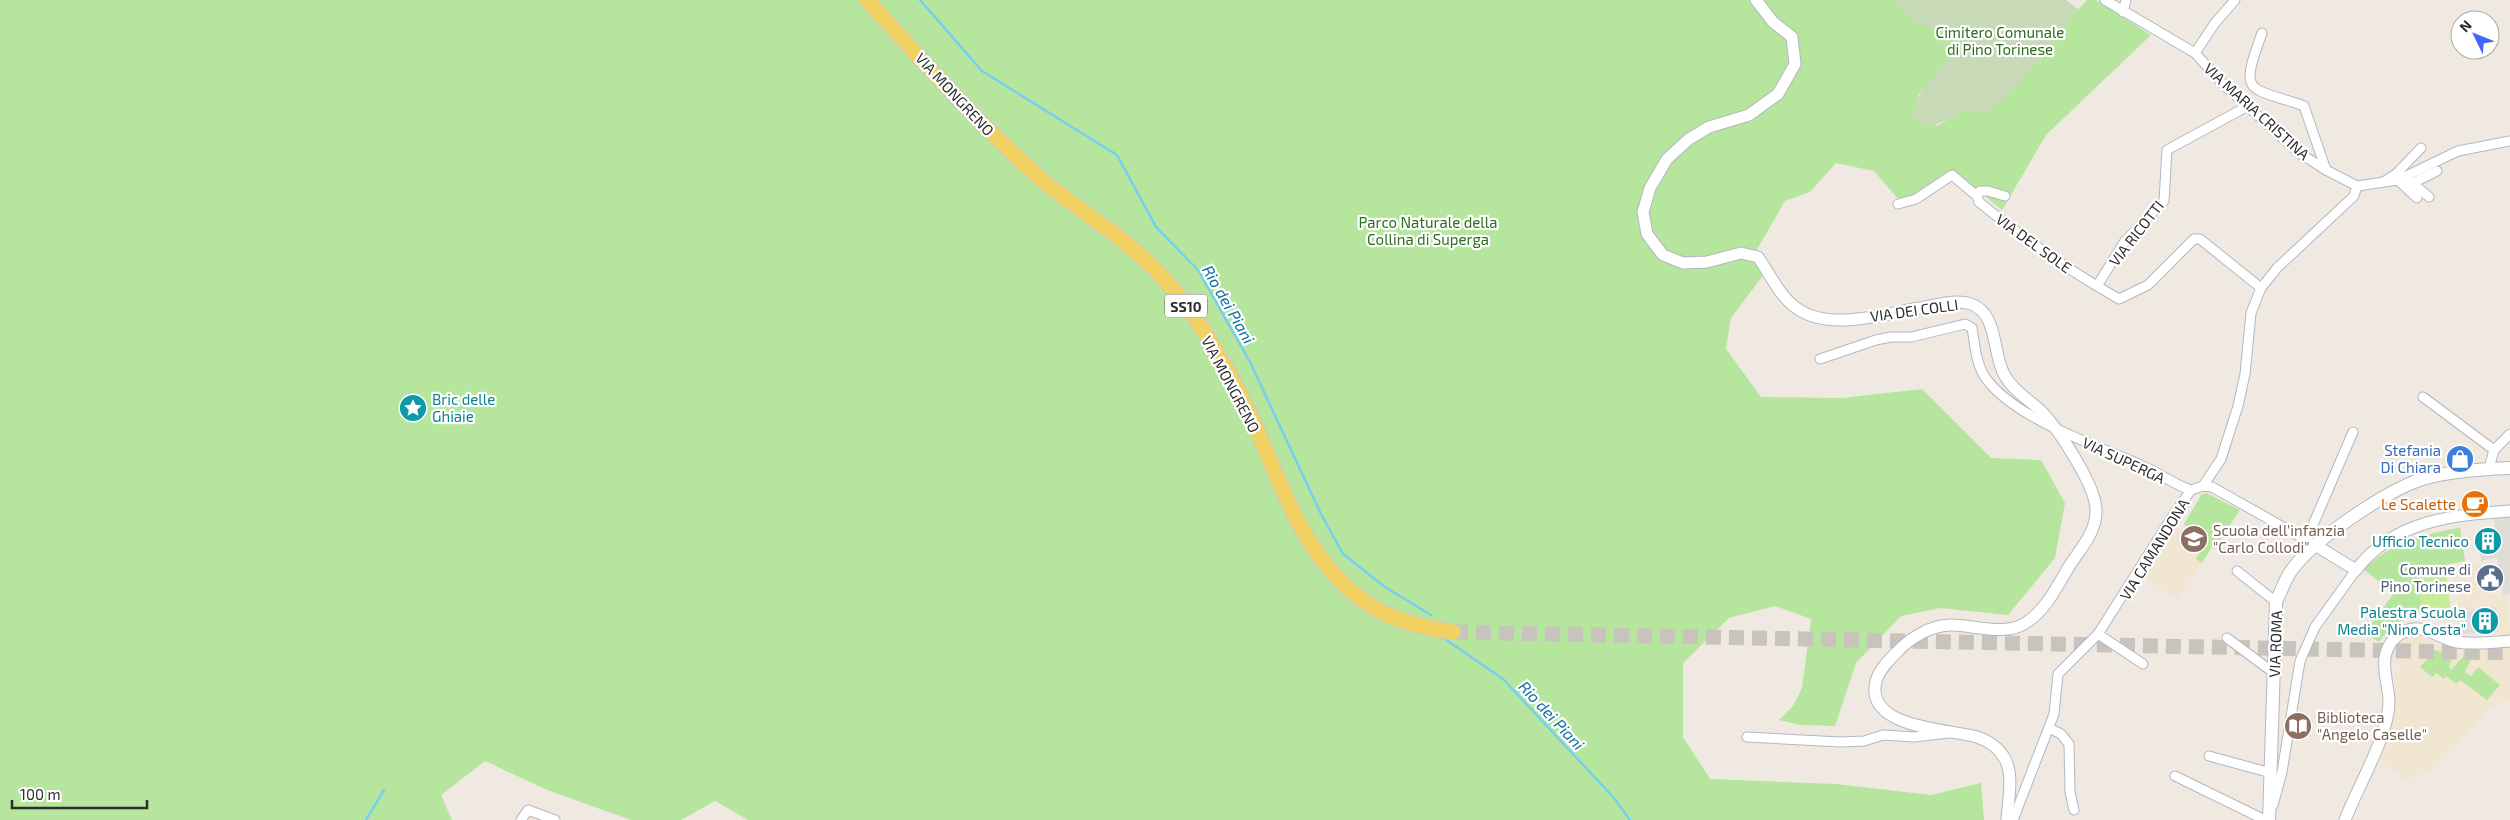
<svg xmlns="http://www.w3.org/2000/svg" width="2510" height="820" font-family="'Exo 2',sans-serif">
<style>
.education{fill:#f0e6d1}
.green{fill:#b6e59e}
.cemetery{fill:#c8d9b8}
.pitch{fill:#c9ec9a}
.plaza{fill:#dfdcd8}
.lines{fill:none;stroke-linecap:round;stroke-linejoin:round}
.stream{stroke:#75cff0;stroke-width:2.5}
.primary-tunnel{stroke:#c8c4bd;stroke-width:15;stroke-dasharray:15 8;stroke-linecap:butt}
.minor-casing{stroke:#b4b7c1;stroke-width:11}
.tertiary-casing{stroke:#b4b7c1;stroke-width:13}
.secondary-casing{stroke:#b4b7c1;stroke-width:14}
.primary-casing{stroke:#c9c9c9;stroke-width:17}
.minor{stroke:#fff;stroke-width:9}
.tertiary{stroke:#fff;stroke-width:11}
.secondary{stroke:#fff;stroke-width:12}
.primary{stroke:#f2d163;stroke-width:15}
.labels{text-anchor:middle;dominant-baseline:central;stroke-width:4.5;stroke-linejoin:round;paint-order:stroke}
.shield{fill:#fff;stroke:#6d6d6d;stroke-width:1}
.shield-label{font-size:14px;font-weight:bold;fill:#2e2e2e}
.park-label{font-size:15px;fill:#2c6e1b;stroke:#fff}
.street-label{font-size:15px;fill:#2e2e2e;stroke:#fff}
.culture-label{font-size:15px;fill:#0d838f;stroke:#fff;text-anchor:end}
.shop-label{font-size:15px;fill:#366cbe;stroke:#fff;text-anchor:end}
.food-label{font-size:15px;fill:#c56008;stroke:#fff;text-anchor:end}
.education-label{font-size:15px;fill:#785e54;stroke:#fff;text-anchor:start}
.service-label{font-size:15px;fill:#4e5e75;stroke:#fff;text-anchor:end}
.water-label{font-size:16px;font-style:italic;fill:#0d6fa3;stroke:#fff}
</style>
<rect width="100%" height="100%" fill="#efe9e1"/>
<g class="education">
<path d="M2206,493L2240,510L2214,549L2212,547L2177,600L2144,577L2175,527L2180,531L2202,494Z"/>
<path d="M2478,564L2481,582L2489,581L2491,596L2508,594L2510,635H2501L2497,633L2463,634L2452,568Z"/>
<path d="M2413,635L2430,636L2433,641L2431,648L2435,649L2443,642L2456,647L2458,653L2462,654L2465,649L2510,647V701L2492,706L2435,769L2406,780L2378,757L2390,738L2396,707L2395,677L2401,669L2399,666L2391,662L2392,652L2398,643Z"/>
</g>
<g class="green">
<path d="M0,0H1927L1960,45L1918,96L1937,126L1961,111H1985L2087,0H2096L2151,35L2046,135L2002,210L1953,170L1927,192L1901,202L1874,171L1836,163L1810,192L1785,201L1752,258L1770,266L1731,318L1726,349L1761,397L1842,398L1922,389L1991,458L2041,460L2065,503L2055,558L2008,615L1940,608L1901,616L1856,663L1835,726L1801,725L1779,720L1793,706L1802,688L1811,619L1775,606L1729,618L1683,663V737L1710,779L1836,784L1931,795L1981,783L1984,820H748L715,801L681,820H631L547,790L485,761L441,795L452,820H0Z"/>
<path d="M2206,493L2240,510L2214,549L2212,547L2202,563L2196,559L2207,541L2184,524L2202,494Z"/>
<path d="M2460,528L2465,561L2445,565L2450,608L2438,610L2439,618L2430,620L2428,611L2417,613V617C2398,620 2390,627 2379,642L2365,633L2394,593L2364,570C2387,544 2426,533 2460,528Z"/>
<path d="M2431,648L2453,657L2449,667L2451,670L2463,657L2465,649H2476L2465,672L2471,676L2478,667L2500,685L2487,700L2460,680L2456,684L2446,676L2444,679L2437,673L2432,677L2420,667L2430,657Z"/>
</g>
<path class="cemetery" d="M1897,0H2066L2078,9C2059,33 2013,101 1986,111C1978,114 1967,109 1959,113C1943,120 1931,133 1915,119C1908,97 1947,62 1960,45L1952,32C1929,30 1907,23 1897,0Z"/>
<path class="pitch" d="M2445,565L2450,608L2422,612L2416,568Z"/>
<g class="plaza">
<path d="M2510,515V594L2503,595L2497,558L2484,560L2482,563L2480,552L2497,550L2494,517Z"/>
<path d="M2495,607L2499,630L2463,634L2460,612Z"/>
</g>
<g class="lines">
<g class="stream">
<path d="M920,0L982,71L1117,155L1156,227L1198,270L1250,362L1320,512L1343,554L1385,587L1431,615"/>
<path d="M1445,639L1503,679L1614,798L1630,820"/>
<path d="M366,820L384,790"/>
</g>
<path class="primary-tunnel" d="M1453,632L2510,653"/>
<defs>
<g id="minor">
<path d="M2105,0L2195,53L2225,86L2298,152L2326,170L2357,186L2398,180L2458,151L2510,141"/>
<path d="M2123,12L2126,0"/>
<path d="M2262,33C2239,96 2247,86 2304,106L2326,170"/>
<path d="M2195,53L2215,23L2235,0"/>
<path d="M2248,106L2167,150L2164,201L2125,241L2097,286L2119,299L2148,285L2194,239H2200L2261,288"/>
<path d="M2405,177L2429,197"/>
<path d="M2398,180L2417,198"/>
<path d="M2385,181L2396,174L2421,148"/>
<path d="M2413,183L2437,171"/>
<path d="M2005,196L1988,191H1980L1977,196L1979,202C2017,233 2055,261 2097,286"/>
<path d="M1898,204L1916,199L1952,175L1977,196"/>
<path d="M1820,359L1876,340L1891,337H1911L1965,324L1972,328C1975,345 1976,366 1987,380C2019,421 2097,445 2143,466C2160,473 2174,485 2191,490"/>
<path d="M2423,397L2494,450"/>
<path d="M2489,468L2494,450L2510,434"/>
<path d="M2203,486L2212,487L2315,545"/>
<path d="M2306,541L2353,432"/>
<path d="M2237,571L2276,602"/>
<path d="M2098,634L2143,664"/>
<path d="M2227,638L2274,673"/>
<path d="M2049,728L2061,734L2069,744L2070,792L2074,810"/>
<path d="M1747,737L1840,742L1864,741L1883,735L1914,737L1948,733"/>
<path d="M2209,756L2271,773"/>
<path d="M2175,776L2265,820"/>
<path d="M2273,805L2282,772L2300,661L2315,627L2356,570"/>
<path d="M521,820L528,810L555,820"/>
<path d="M2013,820L2054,714L2058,674L2098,634L2174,514L2191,490L2203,486L2221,459L2238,406L2245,374L2251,313L2261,288L2277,268L2354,196L2357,186"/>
</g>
<g id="tertiary">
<path d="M1756,0L1773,22L1792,37L1795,64L1778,94L1749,115L1709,127L1689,139L1667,159L1650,188L1643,212L1647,234L1663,255L1683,263L1707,262L1741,253L1758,257C1769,273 1780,296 1795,307C1828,333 1887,313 1925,307C1940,304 1957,299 1971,304C1999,314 1992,355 2005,376C2013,391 2030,400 2042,412C2059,430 2096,486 2096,510C2097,531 2081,548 2070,565C2058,584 2047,609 2027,622C2006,637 1975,625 1951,625C1931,625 1910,638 1897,652C1889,660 1879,670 1876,681C1864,729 1950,729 1977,737C1989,741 1999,748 2005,759C2014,776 2008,801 2007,820"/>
<path d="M2315,545L2356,570C2394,520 2453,515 2510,511"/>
<path d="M2345,820C2357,788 2389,735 2389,702C2389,685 2379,662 2389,646C2393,637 2404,630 2413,629C2428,627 2442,639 2457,642C2474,645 2493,642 2510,641"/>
</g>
<path id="secondary" d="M2269,820L2276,602C2280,593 2284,583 2289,574C2309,542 2386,491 2422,479C2449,471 2482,469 2510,468"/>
<path id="primary" d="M867,0C921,59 975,120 1034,173C1063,199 1096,219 1126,243C1152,264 1174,288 1193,315C1216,348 1235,383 1252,419C1283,487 1306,566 1373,607C1397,622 1425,628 1453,632"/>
</defs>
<use href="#minor" class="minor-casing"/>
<use href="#tertiary" class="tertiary-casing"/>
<use href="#secondary" class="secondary-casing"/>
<use href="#primary" class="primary-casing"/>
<use href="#minor" class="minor"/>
<use href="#tertiary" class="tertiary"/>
<use href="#secondary" class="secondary"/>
<use href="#primary" class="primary"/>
</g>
<defs>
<symbol id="sight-disc" viewBox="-11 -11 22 22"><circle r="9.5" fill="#0f9aa8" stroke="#fff"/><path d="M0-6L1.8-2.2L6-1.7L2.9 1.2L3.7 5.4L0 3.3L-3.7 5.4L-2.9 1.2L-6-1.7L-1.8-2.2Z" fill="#fff"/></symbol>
<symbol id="shop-disc" viewBox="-11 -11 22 22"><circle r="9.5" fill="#3f7fe0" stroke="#fff"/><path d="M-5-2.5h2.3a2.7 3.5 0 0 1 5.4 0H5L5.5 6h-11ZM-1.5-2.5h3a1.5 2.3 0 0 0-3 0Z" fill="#fff"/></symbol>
<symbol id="cafe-disc" viewBox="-11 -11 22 22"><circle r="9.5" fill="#e8710a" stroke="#fff"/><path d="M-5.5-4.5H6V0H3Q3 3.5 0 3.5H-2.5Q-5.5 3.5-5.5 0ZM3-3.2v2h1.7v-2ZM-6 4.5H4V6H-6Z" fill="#fff"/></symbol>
<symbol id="school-disc" viewBox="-11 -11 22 22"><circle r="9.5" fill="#8d6e63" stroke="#fff"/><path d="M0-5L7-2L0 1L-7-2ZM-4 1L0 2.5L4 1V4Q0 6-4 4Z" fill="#fff"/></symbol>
<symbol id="building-disc" viewBox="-11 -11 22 22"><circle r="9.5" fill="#0f9aa8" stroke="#fff"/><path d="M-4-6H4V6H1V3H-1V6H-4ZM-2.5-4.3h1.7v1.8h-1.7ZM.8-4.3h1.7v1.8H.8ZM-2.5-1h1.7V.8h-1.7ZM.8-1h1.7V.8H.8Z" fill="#fff"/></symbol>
<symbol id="civic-disc" viewBox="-11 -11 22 22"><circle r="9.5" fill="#5c6f8a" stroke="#fff"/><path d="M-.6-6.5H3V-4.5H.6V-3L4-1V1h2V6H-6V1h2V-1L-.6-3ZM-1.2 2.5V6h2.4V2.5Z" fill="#fff"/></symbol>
<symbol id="library-disc" viewBox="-11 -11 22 22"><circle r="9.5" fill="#8d6e63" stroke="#fff"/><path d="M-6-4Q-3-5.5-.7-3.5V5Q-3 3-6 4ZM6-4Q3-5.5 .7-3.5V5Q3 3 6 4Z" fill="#fff"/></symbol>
</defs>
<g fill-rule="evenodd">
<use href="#sight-disc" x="397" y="392" width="32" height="32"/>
<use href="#shop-disc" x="2444" y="443" width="32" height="32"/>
<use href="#cafe-disc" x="2459" y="488" width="32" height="32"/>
<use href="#school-disc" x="2178" y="523" width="32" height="32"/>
<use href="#building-disc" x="2472" y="525" width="32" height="32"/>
<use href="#civic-disc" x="2474" y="562" width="32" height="32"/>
<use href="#building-disc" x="2469" y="605" width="32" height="32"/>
<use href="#library-disc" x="2282" y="710" width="32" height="32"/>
</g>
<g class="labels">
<rect class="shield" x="1165" y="294.5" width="42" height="23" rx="4"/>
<g class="shield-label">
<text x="1186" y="306">SS10</text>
</g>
<g class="park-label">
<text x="2000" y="32">Cimitero Comunale<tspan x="2000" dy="17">di Pino Torinese</tspan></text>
<text x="1428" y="222">Parco Naturale della<tspan x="1428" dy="17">Collina di Superga</tspan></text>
</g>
<g class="street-label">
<text transform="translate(955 94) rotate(47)">VIA MONGRENO</text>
<text transform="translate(2257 111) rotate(42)">VIA MARIA CRISTINA</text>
<text transform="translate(2136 233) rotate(-52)">VIA RICOTTI</text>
<text transform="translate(2034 243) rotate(36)">VIA DEL SOLE</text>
<text transform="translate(1914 310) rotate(-8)">VIA DEI COLLI</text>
<text transform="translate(1231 384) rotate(62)">VIA MONGRENO</text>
<text transform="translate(2124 460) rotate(25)">VIA SUPERGA</text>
<text transform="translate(2154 549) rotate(-58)">VIA CAMANDONA</text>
<text transform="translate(2275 644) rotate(-88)">VIA ROMA</text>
</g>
<g class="culture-label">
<text x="432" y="399" text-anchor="start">Bric delle<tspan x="432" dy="17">Ghiaie</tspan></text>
<text x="2469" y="541">Ufficio Tecnico</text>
<text x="2466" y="612">Palestra Scuola<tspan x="2466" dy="17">Media "Nino Costa"</tspan></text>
</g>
<g class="shop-label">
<text x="2441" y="450">Stefania<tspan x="2441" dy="17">Di Chiara</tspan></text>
</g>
<g class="food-label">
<text x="2456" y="504">Le Scalette</text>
</g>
<g class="education-label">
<text x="2213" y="530">Scuola dell'infanzia<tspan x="2213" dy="17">"Carlo Collodi"</tspan></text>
<text x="2317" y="717">Biblioteca<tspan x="2317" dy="17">"Angelo Caselle"</tspan></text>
</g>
<g class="service-label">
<text x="2471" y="569">Comune di<tspan x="2471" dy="17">Pino Torinese</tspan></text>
</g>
<g class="water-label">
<text transform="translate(1229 304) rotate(60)">Rio dei Piani</text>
<text transform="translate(1552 715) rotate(47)">Rio dei Piani</text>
</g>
</g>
<g transform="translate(2475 35) rotate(313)"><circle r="24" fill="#ffffff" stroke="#ababab"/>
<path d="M0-4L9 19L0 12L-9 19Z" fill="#4264fb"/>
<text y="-8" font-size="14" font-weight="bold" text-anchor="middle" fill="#2e2e2e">N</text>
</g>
<path d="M12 800v8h135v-8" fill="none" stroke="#2e2e2e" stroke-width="2.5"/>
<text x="20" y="800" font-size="15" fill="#2e2e2e" stroke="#ffffff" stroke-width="4" paint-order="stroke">100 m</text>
</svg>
